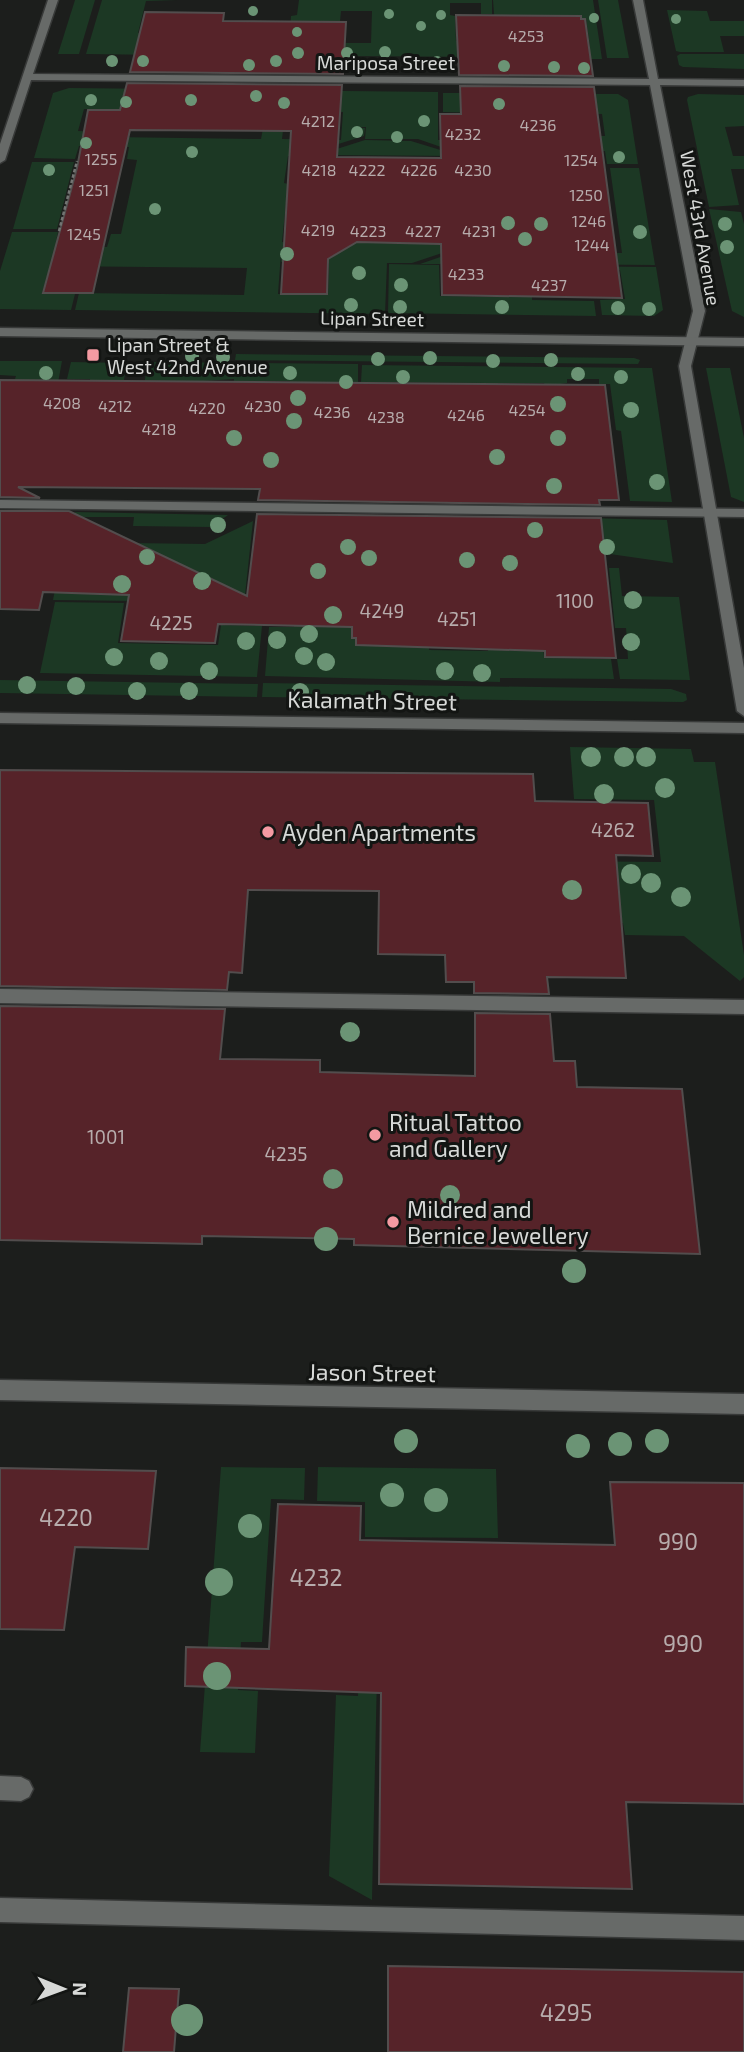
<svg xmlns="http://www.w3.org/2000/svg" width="744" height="2052" font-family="'Exo 2',sans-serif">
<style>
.green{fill:#1c3824;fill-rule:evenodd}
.building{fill:#562329;stroke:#524d4d;stroke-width:2}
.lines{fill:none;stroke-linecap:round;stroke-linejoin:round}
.lane-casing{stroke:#383a39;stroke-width:3}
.street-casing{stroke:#383a39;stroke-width:3}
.secondary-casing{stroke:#383a39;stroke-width:3}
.path{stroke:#737573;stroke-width:2.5;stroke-dasharray:3.5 2;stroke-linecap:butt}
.lane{fill:#676a68;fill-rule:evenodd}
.street{fill:#676a68;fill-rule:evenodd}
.secondary{fill:#676a68;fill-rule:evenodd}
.tree{fill:#6b9475}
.poi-dot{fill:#f49aa2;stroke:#131513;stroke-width:2.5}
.labels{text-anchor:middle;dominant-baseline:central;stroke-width:6;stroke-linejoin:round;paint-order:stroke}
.far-number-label{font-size:16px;fill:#b7acac}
.far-street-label{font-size:19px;fill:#d7d9d7;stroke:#131513}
.far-poi-label{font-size:19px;fill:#d7d9d7;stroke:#131513;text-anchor:start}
.number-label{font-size:19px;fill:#b7acac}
.street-label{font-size:23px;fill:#d7d9d7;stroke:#131513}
.poi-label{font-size:23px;fill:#d7d9d7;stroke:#131513;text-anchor:start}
.near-number-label{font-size:23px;fill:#b7acac}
</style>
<rect width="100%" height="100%" fill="#1c1e1c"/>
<g class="green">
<path d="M75,0H95L79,54H58Z"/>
<path d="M102,0H177L146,1L138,33L171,34L165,55L86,54Z"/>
<path d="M299,0H492V14H481V3H450V15L455,16L456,41H493L494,57L343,56L344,43H371L372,11H341L339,32H290L291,16L297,15Z"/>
<path d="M493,0H593L602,59H577L582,47H590L586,19H582L581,15H552L551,18L496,39Z"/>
<path d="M598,0H618L629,58H607Z"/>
<path d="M667,10L707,11L710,21H744V36H720L724,52H680L676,51Z"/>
<path d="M680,54H744V69L683,67L679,65L677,56Z"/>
<path d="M69,88L165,89L161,109H84L78,131L111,132L110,137L261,139L266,113L285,114L282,139L341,140L343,112L264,111L168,89L438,92V140L498,141L497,113L443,112V93H539L535,296L532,297V300L594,301L596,316L388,313L389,264L439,265L440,296L493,297L491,264H420L478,244L467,156L418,139H365L366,127H353L365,128L364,136L300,156H288L284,183L288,184L282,242L469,244L412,263H387L385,314L75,310L79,293L244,295L247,268L50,266L42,293L75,294L71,310L0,309V271L12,232H58L55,247H107L111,234H121L137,160L127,159L129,147L79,146L75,159L34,158L53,93ZM281,253V262L329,263L328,294H278Z"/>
<path d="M546,94H618L628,100L638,164H607L605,151H559L593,136H605L602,114L548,113Z"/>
<path d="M698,94L744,95V126L725,127L733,156H744V169H731L739,205L709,207L687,100L688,97Z"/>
<path d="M365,140L411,141L460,156L318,155Z"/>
<path d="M32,162H74L57,229H13Z"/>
<path d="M610,168H639L655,265L535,264L567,253H622Z"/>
<path d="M709,209L741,212L744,224V317L732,311Z"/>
<path d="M535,266L656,267L663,310L654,316L602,315L600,300L625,299L620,270L536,269Z"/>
<path d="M236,354L634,358L640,360L638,364L235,360Z"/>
<path d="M0,361H62L58,383L14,382L16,376L0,375Z"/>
<path d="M71,362L127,363L123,385L90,383V379H67Z"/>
<path d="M148,362L358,364V385L286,432L290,381H265L230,421L234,379L144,385Z"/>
<path d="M362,365L652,368L672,502L630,501L621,431L616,430L610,384H599V379H567V383L560,384L565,431L544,383H498L500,431L487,430L484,383L361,382Z"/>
<path d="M706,368H730L744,438V502L731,497Z"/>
<path d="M75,512L228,515L211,527L133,526L134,517H78L68,548Z"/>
<path d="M545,517L667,520L673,563L547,545Z"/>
<path d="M253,521L242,623L223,602L53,600L63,550L129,543L205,544Z"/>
<path d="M428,546L429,650L488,651L486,587H539L544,658L611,659L614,679L500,678V682L265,676L269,627H294L299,561Z"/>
<path d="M609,568H619L622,596L679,597L690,680L620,679L617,659H628L626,628H615Z"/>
<path d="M55,602L124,603L118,643L218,645L221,625L262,626L257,677L40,673Z"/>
<path d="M0,680L258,684L257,697L0,693Z"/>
<path d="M263,683L671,689L686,694L687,700L683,702L262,697Z"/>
<path d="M570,747L691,749L694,762H715L744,955V977L740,981L684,936L625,935L623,923L561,922L557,861L661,862L654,800L574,799Z"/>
<path d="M221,1467L305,1468L304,1500L271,1499L262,1642H241L238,1690L258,1691L255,1753L200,1752Z"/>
<path d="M318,1467L496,1469L498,1538L365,1537V1502L317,1501Z"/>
<path d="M362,1540H380L372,1900L329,1876L336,1695L358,1696Z"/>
</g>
<g class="building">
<path d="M145,12L224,13L223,21L346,22L343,74L130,72Z"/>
<path d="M456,15L581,16V19H585L593,76L459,75Z"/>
<path d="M127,83L342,85L337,157L441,158L440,114H461L460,86L594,87L622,298L442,295L441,244L357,242L328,259L327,294H281L291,131L130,130L93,293H43L77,168L88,110H120Z"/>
<path d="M0,380L605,385L619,500H599L600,505L258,500L260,489L18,487L40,498L0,497Z"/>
<path d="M0,511H69L247,596L257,514L601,518L616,658L545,657V651L356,645V638H352V627L218,624L215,643L121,641L129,595L43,592L39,610L0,609Z"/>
<path d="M0,770L533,774L535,801L648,803L653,856L616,855L626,978L547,977L549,994L474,993V982H446L445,955L378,954L379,891L248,890L242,973L229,972L227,990L0,986Z"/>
<path d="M0,1006L225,1009L220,1059L320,1060V1072L475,1076V1013L550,1014L554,1061H575L577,1087L682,1089L700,1254L354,1245V1239L202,1236V1244L0,1240Z"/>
<path d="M0,1468L156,1471L148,1549L75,1547L64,1630L0,1629Z"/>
<path d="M610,1482L744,1483V1804L626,1802L632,1889L379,1884L381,1693L185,1686L186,1647L269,1649L278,1504L361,1506L360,1540L615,1545Z"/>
<path d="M388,1966L744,1972V2052H388Z"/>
<path d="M129,1988L179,1989L174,2052H123Z"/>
</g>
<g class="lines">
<defs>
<g id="lane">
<path d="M0,500L744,509V517L0,508Z"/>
<path d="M0,989L744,1000V1014L0,1003Z"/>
<path d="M0,1776L21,1777L29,1781L33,1789L29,1797L21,1801L0,1800Z"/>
<path d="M0,1898L744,1916V1940L0,1922Z"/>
</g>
<g id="street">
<path d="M48,0H58L33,74L649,79L633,0H643L658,79L744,80V86L660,85L705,311L691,366L744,668V716L737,711L679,366L693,311L650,85L31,80L5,160L0,163V144Z"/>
<path d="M0,713L744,723V733L0,723Z"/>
<path d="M0,1380L744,1394V1414L0,1400Z"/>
</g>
<path id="secondary" d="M0,328L744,338V346L0,336Z"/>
</defs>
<use href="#lane" class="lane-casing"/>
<use href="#street" class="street-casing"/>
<use href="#secondary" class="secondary-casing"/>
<path class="path" d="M59,231L77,161"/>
<use href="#lane" class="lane"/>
<use href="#street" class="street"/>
<use href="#secondary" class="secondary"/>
</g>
<g class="tree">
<circle cx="253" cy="11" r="5"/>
<circle cx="389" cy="14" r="5"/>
<circle cx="441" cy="15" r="5"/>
<circle cx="594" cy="18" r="5"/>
<circle cx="676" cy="19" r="5"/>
<circle cx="421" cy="26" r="5"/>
<circle cx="297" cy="32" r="5"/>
<circle cx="385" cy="52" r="6"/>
<circle cx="298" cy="53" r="6"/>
<circle cx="347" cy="53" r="6"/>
<circle cx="112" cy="61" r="6"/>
<circle cx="143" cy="61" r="6"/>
<circle cx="276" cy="61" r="6"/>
<circle cx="437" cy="62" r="6"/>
<circle cx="249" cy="65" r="6"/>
<circle cx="504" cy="66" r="6"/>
<circle cx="554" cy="67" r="6"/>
<circle cx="584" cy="68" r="6"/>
<circle cx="256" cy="96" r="6"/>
<circle cx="91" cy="100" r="6"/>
<circle cx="191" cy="100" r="6"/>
<circle cx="126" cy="102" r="6"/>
<circle cx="284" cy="103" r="6"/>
<circle cx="499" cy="104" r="6"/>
<circle cx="424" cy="121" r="6"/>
<circle cx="357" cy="132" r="6"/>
<circle cx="397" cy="137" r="6"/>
<circle cx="86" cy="143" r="6"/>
<circle cx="192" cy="152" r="6"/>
<circle cx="619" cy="157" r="6"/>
<circle cx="49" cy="170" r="6"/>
<circle cx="155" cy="209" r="6"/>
<circle cx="508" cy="223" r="7"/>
<circle cx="541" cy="224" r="7"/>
<circle cx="725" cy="224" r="7"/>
<circle cx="640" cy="232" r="7"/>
<circle cx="525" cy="239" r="7"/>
<circle cx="727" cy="247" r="7"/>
<circle cx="287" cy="254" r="7"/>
<circle cx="359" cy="273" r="7"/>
<circle cx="401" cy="285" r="7"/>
<circle cx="351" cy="305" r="7"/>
<circle cx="400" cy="307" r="7"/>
<circle cx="502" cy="307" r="7"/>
<circle cx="618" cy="308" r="7"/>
<circle cx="649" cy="309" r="7"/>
<circle cx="192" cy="356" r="7"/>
<circle cx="223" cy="357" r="7"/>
<circle cx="430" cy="358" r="7"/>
<circle cx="378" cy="359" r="7"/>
<circle cx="551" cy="360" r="7"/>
<circle cx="493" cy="361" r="7"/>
<circle cx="46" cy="373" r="7"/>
<circle cx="290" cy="373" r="7"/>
<circle cx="578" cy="374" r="7"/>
<circle cx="403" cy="377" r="7"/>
<circle cx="621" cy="377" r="7"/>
<circle cx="346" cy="382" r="7"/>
<circle cx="298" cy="398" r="8"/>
<circle cx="558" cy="404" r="8"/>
<circle cx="631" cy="410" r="8"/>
<circle cx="294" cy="421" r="8"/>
<circle cx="234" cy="438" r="8"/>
<circle cx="558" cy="438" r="8"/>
<circle cx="497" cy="457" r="8"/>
<circle cx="271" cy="460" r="8"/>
<circle cx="657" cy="482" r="8"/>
<circle cx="554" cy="486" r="8"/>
<circle cx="218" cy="525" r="8"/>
<circle cx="535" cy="530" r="8"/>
<circle cx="348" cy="547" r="8"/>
<circle cx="607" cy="547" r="8"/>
<circle cx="147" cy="557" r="8"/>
<circle cx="369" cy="558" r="8"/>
<circle cx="467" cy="560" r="8"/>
<circle cx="510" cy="563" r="8"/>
<circle cx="318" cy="571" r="8"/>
<circle cx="202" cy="581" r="9"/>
<circle cx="122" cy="584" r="9"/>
<circle cx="633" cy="600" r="9"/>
<circle cx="333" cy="615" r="9"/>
<circle cx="309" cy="634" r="9"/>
<circle cx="277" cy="640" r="9"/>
<circle cx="246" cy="641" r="9"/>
<circle cx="631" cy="642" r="9"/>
<circle cx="304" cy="656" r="9"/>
<circle cx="114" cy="657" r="9"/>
<circle cx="159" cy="661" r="9"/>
<circle cx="326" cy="662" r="9"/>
<circle cx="209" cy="671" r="9"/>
<circle cx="445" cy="671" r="9"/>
<circle cx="482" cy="673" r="9"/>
<circle cx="27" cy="685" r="9"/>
<circle cx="76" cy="686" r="9"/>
<circle cx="137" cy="691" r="9"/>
<circle cx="189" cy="691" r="9"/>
<circle cx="300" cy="692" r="9"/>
<circle cx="591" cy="757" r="10"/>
<circle cx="624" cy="757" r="10"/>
<circle cx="646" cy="757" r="10"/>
<circle cx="665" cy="788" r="10"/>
<circle cx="604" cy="794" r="10"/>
<circle cx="631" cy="874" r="10"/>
<circle cx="651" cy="883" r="10"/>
<circle cx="572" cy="890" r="10"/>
<circle cx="681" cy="897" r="10"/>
<circle cx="350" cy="1032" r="10"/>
<circle cx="333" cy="1179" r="10"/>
<circle cx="450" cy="1195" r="10"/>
<circle cx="326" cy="1239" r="12"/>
<circle cx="574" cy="1271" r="12"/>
<circle cx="406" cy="1441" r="12"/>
<circle cx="657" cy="1441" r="12"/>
<circle cx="620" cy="1444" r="12"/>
<circle cx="578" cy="1446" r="12"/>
<circle cx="392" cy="1495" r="12"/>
<circle cx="436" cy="1500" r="12"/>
<circle cx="250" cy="1526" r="12"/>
<circle cx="219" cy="1582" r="14"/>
<circle cx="217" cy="1676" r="14"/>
<circle cx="187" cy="2020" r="16"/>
</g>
<g class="poi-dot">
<rect x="86" y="348" width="14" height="14" rx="3.5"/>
<circle cx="268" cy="832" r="7"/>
<circle cx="375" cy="1135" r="7"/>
<circle cx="393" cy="1222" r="7"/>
</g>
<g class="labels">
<g class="far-number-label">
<text x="526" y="35">4253</text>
<text x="318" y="120">4212</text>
<text x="538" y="124">4236</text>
<text x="463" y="133">4232</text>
<text x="101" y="158">1255</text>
<text x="581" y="159">1254</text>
<text x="319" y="169">4218</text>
<text x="367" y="169">4222</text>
<text x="419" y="169">4226</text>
<text x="473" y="169">4230</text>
<text x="94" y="189">1251</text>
<text x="586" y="194">1250</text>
<text x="589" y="220">1246</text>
<text x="318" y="229">4219</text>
<text x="368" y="230">4223</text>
<text x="423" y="230">4227</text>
<text x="479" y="230">4231</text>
<text x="84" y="233">1245</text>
<text x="592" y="244">1244</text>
<text x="466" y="273">4233</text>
<text x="549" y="284">4237</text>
<text x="62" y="402">4208</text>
<text x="115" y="405">4212</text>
<text x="263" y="405">4230</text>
<text x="207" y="407">4220</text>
<text x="527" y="409">4254</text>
<text x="332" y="411">4236</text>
<text x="466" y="414">4246</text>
<text x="386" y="416">4238</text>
<text x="159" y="428">4218</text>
</g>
<g class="far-street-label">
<text x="386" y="62">Mariposa Street</text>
<text transform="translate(701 228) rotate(80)">West 43rd Avenue</text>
<text transform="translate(372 318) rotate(1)">Lipan Street</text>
</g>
<g class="far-poi-label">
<text x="107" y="344">Lipan Street &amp;<tspan x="107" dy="22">West 42nd Avenue</tspan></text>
</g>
<g class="number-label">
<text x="575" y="600">1100</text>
<text x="382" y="610">4249</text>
<text x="457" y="618">4251</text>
<text x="171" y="622">4225</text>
<text x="613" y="829">4262</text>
<text x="106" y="1136">1001</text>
<text x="286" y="1153">4235</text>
</g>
<g class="street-label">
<text transform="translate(372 700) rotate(1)">Kalamath Street</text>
<text transform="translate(372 1372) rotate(1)">Jason Street</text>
</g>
<g class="poi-label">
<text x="282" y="832">Ayden Apartments</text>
<text x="389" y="1122">Ritual Tattoo<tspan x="389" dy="26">and Gallery</tspan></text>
<text x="407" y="1209">Mildred and<tspan x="407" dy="26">Bernice Jewellery</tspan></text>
</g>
<g class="near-number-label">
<text x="66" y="1517">4220</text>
<text x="678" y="1541">990</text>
<text x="316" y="1577">4232</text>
<text x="683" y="1643">990</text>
<text x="566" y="2012">4295</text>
</g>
</g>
<g transform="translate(63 1989) rotate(91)" stroke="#131513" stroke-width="5" paint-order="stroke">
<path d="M0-5L12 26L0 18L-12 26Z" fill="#d7d9d7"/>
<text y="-10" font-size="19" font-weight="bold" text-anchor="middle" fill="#d7d9d7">N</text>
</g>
</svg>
